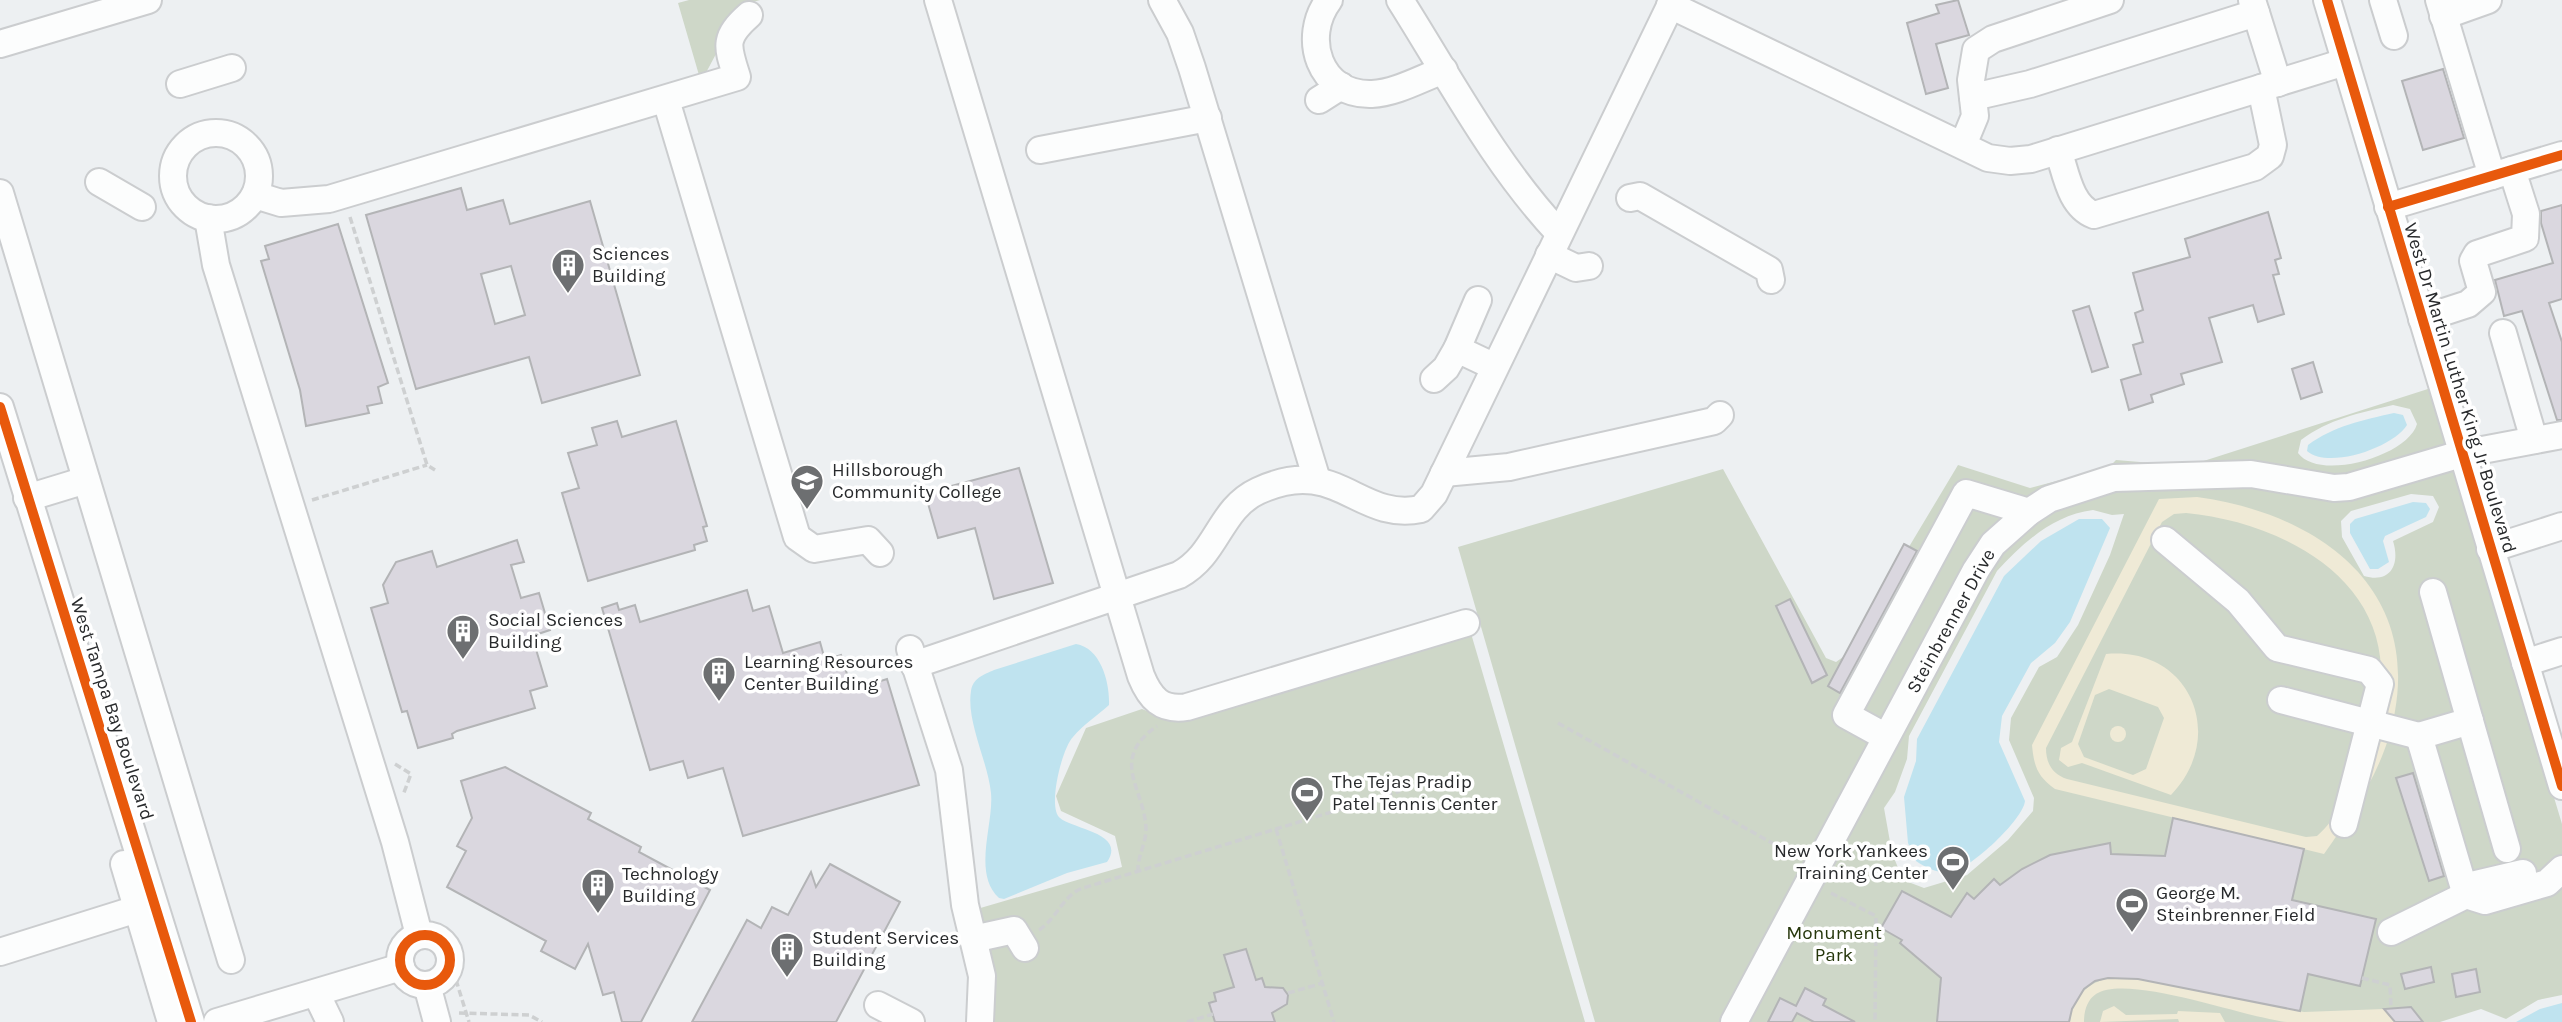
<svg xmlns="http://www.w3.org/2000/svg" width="2562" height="1022" font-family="Karla,sans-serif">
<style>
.green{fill:#ced7c8;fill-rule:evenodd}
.sand{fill:#efead6;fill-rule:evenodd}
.water{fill:#bfe3ef}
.building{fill:#dad7df;stroke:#b3b4b6;stroke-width:2;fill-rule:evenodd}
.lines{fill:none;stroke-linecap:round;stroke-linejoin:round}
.minor-casing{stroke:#cbcdcf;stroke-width:30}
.path{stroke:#ced0d1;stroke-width:3.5;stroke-dasharray:7 3.5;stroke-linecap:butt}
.minor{stroke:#fcfdfd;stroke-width:26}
.cycleway-casing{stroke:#fff;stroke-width:15}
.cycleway{stroke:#e8590c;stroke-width:10}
.labels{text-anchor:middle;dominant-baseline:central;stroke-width:7;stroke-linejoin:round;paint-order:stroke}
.poi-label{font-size:19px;fill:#282a2c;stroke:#fff;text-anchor:start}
.street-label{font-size:19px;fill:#282a2c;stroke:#fff}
.park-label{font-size:19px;fill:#26370c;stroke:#fff}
</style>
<rect width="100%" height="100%" fill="#edf0f2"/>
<g class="green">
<path d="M689,0H760L746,4L739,11L701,82L678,3Z"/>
<path d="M2431,388L2562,824V995L2538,1000L2506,1019L2481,1009L2440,1022H1595L1458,547L1723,469L1826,658L1836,662L1843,657L1958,465L2030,488L2109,467L2116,460L2188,466ZM2393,405L2410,409L2417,424C2408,456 2319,482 2298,453L2301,440C2329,419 2359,413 2393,405ZM2411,494L2433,496L2439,507L2433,522L2393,541C2400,563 2392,584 2364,576L2342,537L2341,521L2351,511ZM2093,510L2112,515L2124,514L2110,555L2078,625L2057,657L2039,667L2011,718L2009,740L2034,798L2033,811L2008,840L1967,875L1924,888L1903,880L1892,853L1884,808L1895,792L1907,759L1909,736L1997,571C2023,543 2053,515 2093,510Z"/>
<path d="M1470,630L1585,1022H991L995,984L977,909L1122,867L1115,836L1061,811L1056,796L1086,728L1142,709L1172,721Z"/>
</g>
<g class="sand">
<path d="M2197,497C2310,512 2418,581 2395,711C2386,765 2355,810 2324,854L2055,789C2037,776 2034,766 2032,745L2159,499ZM2186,513C2272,521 2378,570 2381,669C2382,691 2368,719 2361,741C2352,774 2345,812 2317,836L2306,837L2067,779C2052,774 2046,763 2046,748L2162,522L2174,514Z"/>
<path d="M2106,654C2190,646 2228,736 2171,795L2082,763L2068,767L2059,760L2061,748L2072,742ZM2109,689L2158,707L2164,718L2146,769L2133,775L2084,757L2078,744L2095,695Z"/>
<circle cx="2118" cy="734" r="8"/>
<path d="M2108,978L2138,979L2304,1012L2384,1009L2395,1022C2360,1022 2322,1022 2287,1022C2246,1018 2128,973 2096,994C2087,1000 2084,1011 2084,1022H2070C2072,998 2086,984 2108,978Z"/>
<path d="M2114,1006L2126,1015L2177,1014L2178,1011L2220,1013L2225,1022H2179L2178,1019L2100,1022L2103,1011Z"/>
</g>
<g class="water">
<path d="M2394,413L2403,415L2407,425C2394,447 2329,470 2307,451L2308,445C2334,426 2363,420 2394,413Z"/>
<path d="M2413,502L2426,503L2430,509L2426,517L2385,536L2383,541L2389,562L2378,569H2370L2350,533V524L2355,519Z"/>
<path d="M2079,519H2102L2110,528L2070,622L2055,643L2031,663L2002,716L1999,742L2025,801C2023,820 1971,868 1952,872C1939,874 1926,868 1916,861L1908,843L1904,797L1916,761L1917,739L2004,576L2041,541Z"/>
<path d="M1076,644C1101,648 1110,683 1109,705C1097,716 1084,724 1073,737C1062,748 1047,808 1060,818C1072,829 1127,833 1107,862L1067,873L1004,899L999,898C972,873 994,824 991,793C988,762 966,721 971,691C973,678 983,675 994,670Z"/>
<path d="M2562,1003V1022H2516L2540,1009Z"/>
</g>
<g class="building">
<path d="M1958,0L1969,35L1936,44L1948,88L1926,94L1907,23L1939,13L1936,5Z"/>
<path d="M2443,69L2464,138L2423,150L2402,81Z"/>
<path d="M461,188L467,210L503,200L510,224L590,201L640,375L542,403L529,357L416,389L366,215ZM511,266L525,315L495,324L481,274Z"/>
<path d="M2562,205V299L2549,303L2562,342V420H2557L2522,311L2504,316L2495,280L2553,263L2541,223V211Z"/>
<path d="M2268,212L2281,258L2275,260L2279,274L2273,275L2284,314L2258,322L2253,305L2209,318L2222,362L2181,374L2184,384L2151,395L2153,402L2129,410L2121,380L2141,374L2133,345L2143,342L2135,313L2143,310L2133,273L2190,257L2185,239Z"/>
<path d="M338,224L388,383L378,387L382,403L367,406L369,413L306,426L300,390L261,261L269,259L265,246Z"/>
<path d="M2089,306L2108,367L2092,372L2073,311Z"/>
<path d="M2313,362L2322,392L2301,399L2292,369Z"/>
<path d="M617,421L622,437L676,421L707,526L703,527L707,541L694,545L695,550L588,581L562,493L579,488L568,453L597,445L592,428Z"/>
<path d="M1019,468L1053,583L994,599L975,528L938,538L925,493Z"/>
<path d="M517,540L524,562L511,565L521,598L539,593L550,630L532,636L547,686L530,691L535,708L457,731L452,734L453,738L418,748L407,711L402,712L371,608L388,603L383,585L396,562L432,551L437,567Z"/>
<path d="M1904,544L1917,551L1840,693L1828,686Z"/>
<path d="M747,590L753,611L769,606L783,653L820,642L825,660L841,655L852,690L887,679L919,785L743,836L723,768L688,778L683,761L650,770L602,608L617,603L619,610L635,605L640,622Z"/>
<path d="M1790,599L1827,675L1812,683L1776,606Z"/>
<path d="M505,767L591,813L588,819L641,847L639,852L710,890L641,1022H622L614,992L603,995L588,944L575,969L541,951L546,941L447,887L466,851L457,846L472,818L461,781Z"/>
<path d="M2413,773L2444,876L2429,881L2396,778Z"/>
<path d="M2173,818L2304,849L2292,900L2376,919L2360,986L2308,974L2300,1011L2138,979L2108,978L2095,981L2084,989L2072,1009L2069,1022H1937L1941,978L1900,943L1902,940L1881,928L1902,891L1951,917L1967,893L1974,899L1994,879L2000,885L2022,869L2050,855L2110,843L2111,854L2165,856Z"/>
<path d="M830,864L900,902L836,1022H692L747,920L761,928L772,907L788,915L811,872L816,887Z"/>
<path d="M1246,949L1256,980L1262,978L1265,987L1283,988L1288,995L1287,1004L1272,1013L1275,1022H1215L1209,1003L1216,1001L1214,993L1234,987L1224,955Z"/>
<path d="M2431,967L2434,982L2405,989L2401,974Z"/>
<path d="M2476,969L2480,992L2456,997L2452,974Z"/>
<path d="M1805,988L1826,999L1823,1005L1855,1022H1814L1797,1013L1792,1022H1768L1780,998L1796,1006Z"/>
<path d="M2411,1007L2423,1022H2395L2384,1009Z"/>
</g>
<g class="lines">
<defs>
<g id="minor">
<path d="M938,0L1141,676C1150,698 1161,711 1187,707L1466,623"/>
<path d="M1162,0L1180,33L1192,68L1317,480"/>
<path d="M1329,0C1301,37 1319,96 1372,94C1396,93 1422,78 1444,70"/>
<path d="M1400,0C1450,79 1495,165 1559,233"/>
<path d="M2252,0L2278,83"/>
<path d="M2327,0L2562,786"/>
<path d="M2383,0L2394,36"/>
<path d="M2439,0L2492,176"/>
<path d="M1670,5L1988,158L2010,161L2031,159L2345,62"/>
<path d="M2443,16L2488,0"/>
<path d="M0,44L148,0"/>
<path d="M180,84L232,68"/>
<path d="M1973,97L2030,84L2256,13"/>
<path d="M666,100L797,537L814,549L868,540L880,553"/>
<path d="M1319,100L1341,86"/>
<circle cx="216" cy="176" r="43"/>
<path d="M1963,145L1975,116L1971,80L1976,50L1993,39L2110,0"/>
<path d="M1040,150L1208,118"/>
<path d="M2058,150C2066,173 2070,206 2094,215L2255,167L2270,156L2273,145L2261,88"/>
<path d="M99,182L142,207"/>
<path d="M0,193L231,960"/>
<path d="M255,195L281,203L329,199L737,77C727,46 723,38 749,15"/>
<path d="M1630,198L1640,196L1769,270L1771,280"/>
<path d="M2388,207L2562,155"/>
<path d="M208,218L216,265L395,842L419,935"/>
<path d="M1549,255L1576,268L1589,266"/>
<path d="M2422,319L2468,304L2482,292L2473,261L2477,254L2525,238L2526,214L2512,170"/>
<path d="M2503,333L2534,440"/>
<path d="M1457,349L1478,300"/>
<path d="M1434,379L1446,368L1457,349L1493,366"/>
<path d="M0,407L191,1022"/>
<path d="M1444,473L1509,467L1714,421L1720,415"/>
<path d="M27,498L86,480"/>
<path d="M2165,540L2238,601L2277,648L2369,670L2380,684L2344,824"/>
<path d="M2490,549L2562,526"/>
<path d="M2433,592L2470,721L2419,736L2466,895L2485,901L2547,883L2562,869"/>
<path d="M910,649L949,770L965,905L982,976L980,1022"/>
<path d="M2525,663L2562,651"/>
<path d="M914,665L1179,575C1218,554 1219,509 1258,491C1337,454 1357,522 1421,509L1434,494L1673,0"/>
<path d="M2281,700L2419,736"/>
<path d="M2470,721L2507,849"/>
<path d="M1886,737L1846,715L1966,493L2029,512"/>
<path d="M124,864L171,1022"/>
<path d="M2391,932L2466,895L2476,884L2523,873"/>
<circle cx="425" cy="960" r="25"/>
<path d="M973,939L1014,930L1025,948"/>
<path d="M0,952L137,909"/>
<path d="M427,985L437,1022"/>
<path d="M316,993L330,1022"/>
<path d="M878,1005L911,1022"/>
<path d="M217,1022L401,967"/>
<path d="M1734,1022L1976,570L1993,544L2029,512L2049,499L2114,478L2251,474L2334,488L2349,487L2461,454L2562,435"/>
</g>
</defs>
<use href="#minor" class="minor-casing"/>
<g class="path">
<path d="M350,217L427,465L435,470"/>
<path d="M312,500L427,465"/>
<path d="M1558,723L1797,857"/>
<path d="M395,764L411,774L403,795"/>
<path d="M1276,829L1334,1022"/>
<path d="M1138,872C1137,857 1146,844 1146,829C1145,789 1108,760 1157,726"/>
<path d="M1831,893L1876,916L1875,1022"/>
<path d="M441,926L452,935L461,949L462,966L456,980L469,1022"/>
<path d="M1039,930C1056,919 1062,898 1080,889L1400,791"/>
<path d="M2362,978L2390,985L2391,1008"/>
<path d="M1288,993L1323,983"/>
<path d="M459,1013L529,1015L542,1022"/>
<path d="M1187,1022L1213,1014"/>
</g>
<use href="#minor" class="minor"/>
<defs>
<g id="cycleway">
<path d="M2327,0L2562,786"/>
<path d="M2388,207L2562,155"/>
<path d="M0,407L191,1022"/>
<circle cx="425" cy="960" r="25"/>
</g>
</defs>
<use href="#cycleway" class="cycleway-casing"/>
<use href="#cycleway" class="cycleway"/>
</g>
<defs>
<symbol id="building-pin" viewBox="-11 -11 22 30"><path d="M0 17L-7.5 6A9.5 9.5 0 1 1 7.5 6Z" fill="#6d6f71" stroke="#fff"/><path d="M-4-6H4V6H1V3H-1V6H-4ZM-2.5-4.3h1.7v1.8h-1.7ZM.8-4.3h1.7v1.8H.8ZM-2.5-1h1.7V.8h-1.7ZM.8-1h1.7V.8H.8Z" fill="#fff"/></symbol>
<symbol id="university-pin" viewBox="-11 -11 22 30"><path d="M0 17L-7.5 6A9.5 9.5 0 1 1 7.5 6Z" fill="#6d6f71" stroke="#fff"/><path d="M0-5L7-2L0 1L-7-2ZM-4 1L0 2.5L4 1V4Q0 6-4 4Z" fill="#fff"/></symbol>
<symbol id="stadium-pin" viewBox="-11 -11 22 30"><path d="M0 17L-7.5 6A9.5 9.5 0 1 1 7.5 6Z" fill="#6d6f71" stroke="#fff"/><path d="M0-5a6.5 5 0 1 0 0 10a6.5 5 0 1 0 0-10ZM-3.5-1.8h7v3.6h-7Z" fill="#fff"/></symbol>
</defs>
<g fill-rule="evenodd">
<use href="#building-pin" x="549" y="246" width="38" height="52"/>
<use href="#university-pin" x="788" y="462" width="38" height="52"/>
<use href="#building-pin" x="444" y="612" width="38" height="52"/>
<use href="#building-pin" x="700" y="654" width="38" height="52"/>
<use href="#stadium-pin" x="1288" y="774" width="38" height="52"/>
<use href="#stadium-pin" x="1934" y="843" width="38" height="52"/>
<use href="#building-pin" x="579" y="866" width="38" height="52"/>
<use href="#stadium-pin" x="2113" y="885" width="38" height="52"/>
<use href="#building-pin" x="768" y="930" width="38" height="52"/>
</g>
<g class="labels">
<g class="poi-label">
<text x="592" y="254">Sciences<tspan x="592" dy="22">Building</tspan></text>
<text x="832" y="470">Hillsborough<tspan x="832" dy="22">Community College</tspan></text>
<text x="488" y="620">Social Sciences<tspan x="488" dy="22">Building</tspan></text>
<text x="744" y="662">Learning Resources<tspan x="744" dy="22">Center Building</tspan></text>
<text x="1332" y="782">The Tejas Pradip<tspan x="1332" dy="22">Patel Tennis Center</tspan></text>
<text x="1928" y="851" text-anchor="end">New York Yankees<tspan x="1928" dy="22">Training Center</tspan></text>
<text x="622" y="874">Technology<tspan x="622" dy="22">Building</tspan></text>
<text x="2156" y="893">George M.<tspan x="2156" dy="22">Steinbrenner Field</tspan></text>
<text x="812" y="938">Student Services<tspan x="812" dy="22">Building</tspan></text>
</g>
<g class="street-label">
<text transform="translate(2460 388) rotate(73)">West Dr Martin Luther King Jr Boulevard</text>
<text transform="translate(1951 621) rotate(-61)">Steinbrenner Drive</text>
<text transform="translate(112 709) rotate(72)">West Tampa Bay Boulevard</text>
</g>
<g class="park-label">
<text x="1834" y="933">Monument<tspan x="1834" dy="22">Park</tspan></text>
</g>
</g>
</svg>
